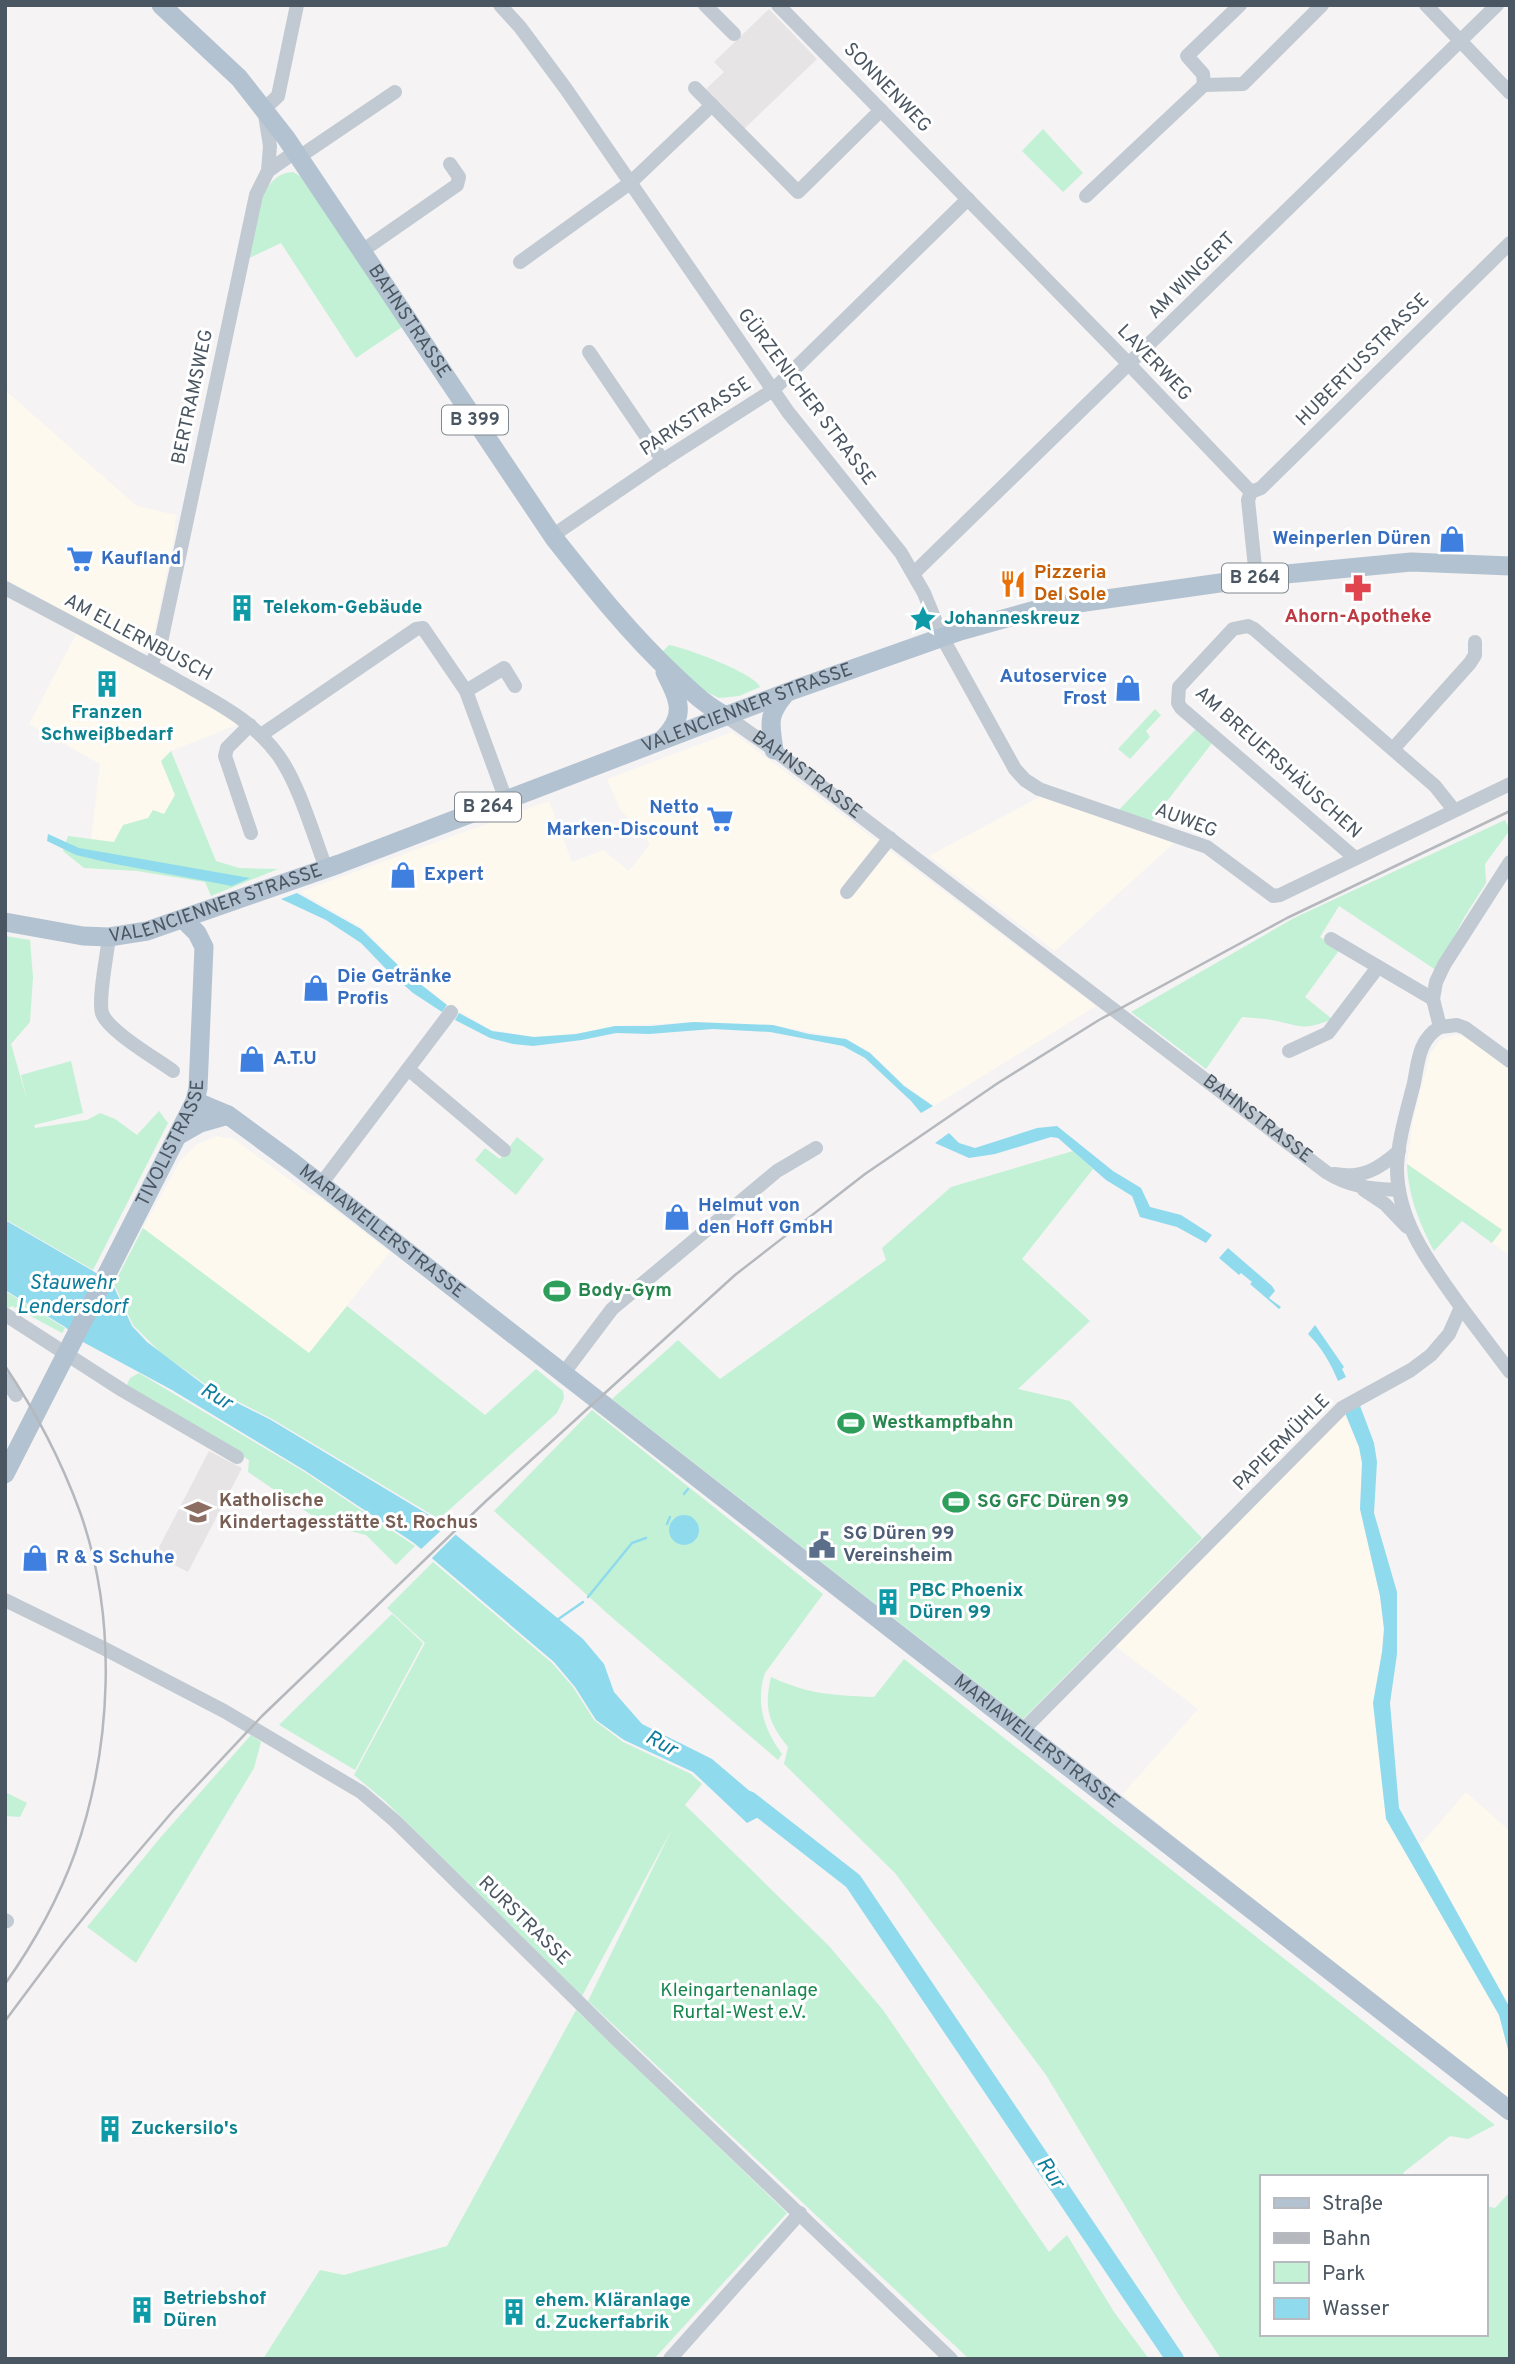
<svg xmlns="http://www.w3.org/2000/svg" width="1515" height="2364" font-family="Overpass,sans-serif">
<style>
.commercial{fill:#fdf9ef}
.education{fill:#e6e4e5}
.green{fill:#c3f1d5}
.water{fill:#90daee}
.pier{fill:#f5f3f3}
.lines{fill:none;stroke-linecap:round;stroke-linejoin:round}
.stream{stroke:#90daee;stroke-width:2.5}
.river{stroke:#90daee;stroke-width:18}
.minor{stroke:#c1cad2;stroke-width:14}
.major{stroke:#b3c2d1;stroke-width:19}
.rail{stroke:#b5b8bd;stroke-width:2.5}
.labels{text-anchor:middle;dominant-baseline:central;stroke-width:6;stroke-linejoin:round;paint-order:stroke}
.shield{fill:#fff;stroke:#808990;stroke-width:2}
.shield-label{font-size:18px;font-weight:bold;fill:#4a5661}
.street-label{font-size:19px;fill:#4a5661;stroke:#fff}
.shop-label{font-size:19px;font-weight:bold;fill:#366cbe;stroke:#fff;text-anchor:start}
.food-label{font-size:19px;font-weight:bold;fill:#c56008;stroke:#fff;text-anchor:start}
.culture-label{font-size:19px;font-weight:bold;fill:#0d838f;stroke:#fff;text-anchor:start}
.health-label{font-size:19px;font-weight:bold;fill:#be3a42;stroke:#fff}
.leisure-label{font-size:19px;font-weight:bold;fill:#27864d;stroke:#fff;text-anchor:start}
.education-label{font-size:19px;font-weight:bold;fill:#785e54;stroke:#fff;text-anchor:start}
.service-label{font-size:19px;font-weight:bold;fill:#4e5e75;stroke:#fff;text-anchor:start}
.park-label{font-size:19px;fill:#17864f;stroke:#fff}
.water-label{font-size:21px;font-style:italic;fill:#0c7c9b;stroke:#fff}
</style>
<rect width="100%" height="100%" fill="#f5f3f3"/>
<g class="commercial">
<path d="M5,390L137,506L176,515L174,538L152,644L146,651L140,652L5,579Z"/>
<path d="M76,634L241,723L171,751L161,761L175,795L164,814L153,810L148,818L123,825L114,842L91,840L100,764L29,724Z"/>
<path d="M732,732L1096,1006L934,1106L905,1085L870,1052L846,1039L773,1025L694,1022L615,1026L576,1034L533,1037L492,1030L448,1005L406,972L362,928L300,892L549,801L572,862L603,850L629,871L650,844L620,809L607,779Z"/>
<path d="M1047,793L1175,842L1055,951L929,856Z"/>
<path d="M1456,1035L1463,1036L1477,1044L1510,1069V1256L1492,1243L1502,1229L1407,1164L1413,1120L1430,1054L1440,1040Z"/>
<path d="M216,1136L234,1139L309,1194L317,1196L390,1252L309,1353L143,1228L180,1161L197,1144Z"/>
<path d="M1345,1413L1359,1447L1362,1463L1360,1509L1380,1596L1384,1630L1382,1652L1373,1703L1386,1819L1499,2015L1510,2057V2101L1122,1795L1198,1709L1115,1646Z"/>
<path d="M1466,1792L1510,1831V2008L1420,1845Z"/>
</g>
<g class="education">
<path d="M769,9L817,59L744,129L706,89L724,72L714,62Z"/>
<path d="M209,1451L242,1468L188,1572L155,1555Z"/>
</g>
<g class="green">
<path d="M1043,129L1083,173L1063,192L1022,151Z"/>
<path d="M293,172L300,176L405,325L356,358L281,243L247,259C253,233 257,173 293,172Z"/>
<path d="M669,645C686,648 754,673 760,687L739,696L719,698L703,690L662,652Z"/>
<path d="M1155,709L1161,715L1146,731L1150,737L1130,759L1118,749Z"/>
<path d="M1196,729L1212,743L1150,823L1117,812Z"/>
<path d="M171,751L216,861L239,868L278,869L211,896L205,882L137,871L84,868L63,851L68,836L114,842L123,825L148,818L153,810L164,814L175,795L161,761Z"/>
<path d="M1505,820L1510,830L1485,864L1486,883L1465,916L1436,970L1339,906L1320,937L1340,949L1305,997L1332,1019C1302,1032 1300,1025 1271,1020C1261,1018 1251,1018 1242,1017L1206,1069L1131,1012L1294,918Z"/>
<path d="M5,936L30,940L33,977L30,1022L11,1044L27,1100L21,1075L71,1061L83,1113L34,1125L35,1128L87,1120L100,1113L115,1119L137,1135L159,1111L168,1123L93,1270L5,1219Z"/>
<path d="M517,1137L544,1159L516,1195L475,1160L485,1148L500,1159Z"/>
<path d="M1073,1151L1093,1169L1022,1259L1090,1321L1018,1389L1070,1401L1202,1538L1023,1719L612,1399L678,1340L720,1379L886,1260L882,1248L951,1187Z"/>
<path d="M1407,1164L1502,1230L1492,1243L1462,1221L1434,1251C1420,1224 1408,1196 1407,1164Z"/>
<path d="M143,1228L309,1353L347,1306L485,1415L536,1369L563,1391L564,1398L557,1413L439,1519L272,1419L209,1387L160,1352L133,1325L114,1284Z"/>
<path d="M5,1291L65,1328L62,1333L12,1306L5,1310Z"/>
<path d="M139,1373L303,1471L415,1546L396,1565L366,1535L326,1525L248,1472L249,1460L125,1389L130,1378Z"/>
<path d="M592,1410L823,1594L765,1673C755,1702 764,1730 782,1754L778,1760L608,1614L494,1511Z"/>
<path d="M433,1562L552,1663L573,1687L594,1720L623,1742L691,1774L702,1784L685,1805L829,1946L883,2010L1049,2252L1067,2235L1114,2312L1149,2359H969L588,2001L673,1827L582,1996L385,1801L354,1775L425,1643L387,1608Z"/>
<path d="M392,1614L423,1643L355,1770L279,1725Z"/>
<path d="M904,1659L1495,2125L1468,2139L1450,2136L1404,2172L1402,2177H1261V2334H1485V2206L1495,2208L1510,2192V2359H1221L1180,2297L1046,2075L895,1873L784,1764L788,1747C768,1722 764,1708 771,1677C811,1695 831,1695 874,1697Z"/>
<path d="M251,1735L261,1742L254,1768L136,1963L87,1927L160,1838Z"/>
<path d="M5,1792L27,1803L20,1817L5,1816Z"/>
<path d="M576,2010L787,2213L654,2359H263L320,2270L344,2275L447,2246Z"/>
</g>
<g class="water">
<path d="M48,834L79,848L250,878L232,886L110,863L76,855L47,841Z"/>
<path d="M297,893L361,929L405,972L447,1005L442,1012L413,993L386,969L361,943L326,920L281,899Z"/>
<path d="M459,1013L492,1031L534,1037L576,1034L615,1026H651L694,1022L773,1025L809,1034L846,1039L870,1053L904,1086L933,1106L921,1113L911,1101L865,1058L843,1046L770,1032L713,1029L649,1034L616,1033L582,1040L533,1046L513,1044L490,1038L455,1020Z"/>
<path d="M1057,1126L1113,1171L1141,1188L1150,1207L1181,1215L1212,1235L1206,1243L1177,1227L1140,1217L1132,1196L1106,1180L1058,1138L1051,1137L995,1154L969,1158L935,1143L949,1133L959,1143L975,1148L1037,1128Z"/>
<path d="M5,1220L93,1271L113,1285L132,1326L147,1342L208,1388L271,1420L439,1521L583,1639L604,1664L614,1692L642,1724L712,1759L772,1810L747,1823L693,1772L624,1740L596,1720L575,1687L554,1662L414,1543L304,1470L172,1390L83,1342L65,1327L5,1290Z"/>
<path d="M1228,1248L1272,1286L1275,1291L1269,1298L1281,1307L1279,1309L1250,1284L1252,1282L1241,1273L1239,1275L1219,1258Z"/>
<path d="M1315,1325L1344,1367L1342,1369L1346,1377L1338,1381C1330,1362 1322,1348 1308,1334Z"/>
<path d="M1359,1403L1374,1443L1377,1462L1374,1513L1397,1592V1654L1390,1703L1399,1808L1510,2008V2057L1499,2015L1386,1819L1373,1703L1382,1652L1384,1629L1380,1596L1360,1509L1362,1463L1359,1447L1345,1413Z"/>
<circle cx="684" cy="1530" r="15"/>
</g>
<path class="pier" d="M448,1524L458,1532L430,1560L419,1551Z"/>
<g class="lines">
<g class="stream">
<path d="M684,1494L688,1489"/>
<path d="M667,1524L670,1517"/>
<path d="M588,1597L632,1543L646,1538"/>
<path d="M557,1620L583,1602"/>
</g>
<path class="river" d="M749,1800L853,1881L1175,2359"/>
<g class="minor">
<path d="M500,5L520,27L566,89L788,412L901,553L924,593L942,637L1015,769L1025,780L1039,789L1207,847L1273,896L1280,895L1510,784"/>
<path d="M705,5L734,34"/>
<path d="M778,5L1125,360L1251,492L1248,500L1256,577"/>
<path d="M1426,5L1510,93"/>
<path d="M1204,85L1203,74L1187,56L1240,5"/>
<path d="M695,88L798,192L881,110"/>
<path d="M299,157L395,92"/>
<path d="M268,171L270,146L264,109L278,96L297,5"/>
<path d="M1086,196L1204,85L1243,84L1322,5"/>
<path d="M362,251L457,185L459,177L450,164"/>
<path d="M520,262L630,183L712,105"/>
<path d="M589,352L663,461"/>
<path d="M1251,492L1261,488L1510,243"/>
<path d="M552,536L665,459L773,390L968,199"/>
<path d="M914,573L1497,5"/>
<path d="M5,588C62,618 119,648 175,679C213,701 252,719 278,755C299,784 313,834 326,868"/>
<path d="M151,665L161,642L256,195L268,171L295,152"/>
<path d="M466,691L504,668L515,686"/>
<path id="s1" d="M726,716L774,750L1326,1172C1349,1187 1371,1189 1399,1190"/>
<path d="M250,725L227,748L225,756L251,833"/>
<path d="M261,735L416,629L423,628L466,691L506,800"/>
<path d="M1393,749L1470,663L1475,655V642"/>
<path d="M1355,858L1181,708L1178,703L1179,687L1233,629L1248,626L1254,629L1435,786L1454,810"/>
<path d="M847,892L890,838"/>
<path d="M109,937C107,955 98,999 102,1013C108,1031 157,1059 173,1071"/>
<path d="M1331,939L1433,999"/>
<path d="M1440,1027L1457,1025L1465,1028L1510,1061"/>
<path d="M1289,1051L1328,1033L1378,967"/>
<path d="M408,1069L504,1150"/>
<path d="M1334,1174C1362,1179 1379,1169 1399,1151"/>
<path d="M321,1184L451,1012"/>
<path d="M1364,1190L1385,1204L1407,1227"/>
<path d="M1461,1307L1510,1372"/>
<path d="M6,1315L122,1390L237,1457"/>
<path d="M563,1374L612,1309L777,1171L816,1148"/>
<path d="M5,1379L16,1395"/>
<path d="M5,1600L105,1649L224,1711L361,1792L395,1821L615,2038L951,2359"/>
<path d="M1022,1731L1342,1408L1411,1370L1431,1355L1449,1334L1461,1307C1431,1265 1397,1222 1397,1168C1398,1139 1407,1111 1414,1083C1418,1062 1419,1039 1440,1027L1433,999L1436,982L1444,965L1510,862"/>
<path d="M5,1920L7,1921"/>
<path d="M670,2359L800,2213"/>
</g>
<g class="major">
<path id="s2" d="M161,5L239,78L286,138L554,538C592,586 630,634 675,676C691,691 706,706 726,716"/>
<path d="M663,739C687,715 679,700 665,672"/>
<path d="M774,750C770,722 767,715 786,693"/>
<path id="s3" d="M5,922L83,936L109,937L147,931L339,864L796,689L960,631L1043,608L1276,575L1411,562L1510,566"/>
<path id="s4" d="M195,1101L228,1115L292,1162L1510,2111"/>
<path d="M179,1135L200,1123L228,1115"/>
<path id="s5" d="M5,1474L195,1101L198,1088L204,947L197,933L183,919"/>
</g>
<g class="rail">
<path d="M5,1366C36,1412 61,1460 80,1512C118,1619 112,1747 75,1853C58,1900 34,1943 5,1984"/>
<path d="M5,2021L64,1942L114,1880L173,1811L262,1716L486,1501L735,1275L865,1174L998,1083L1099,1020L1287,918L1510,811"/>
</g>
</g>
<defs>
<symbol id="shop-bare" viewBox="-9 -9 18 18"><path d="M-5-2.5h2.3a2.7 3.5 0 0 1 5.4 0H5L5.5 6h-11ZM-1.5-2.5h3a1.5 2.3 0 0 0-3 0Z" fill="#3f7fe0" stroke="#fff" stroke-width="2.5" paint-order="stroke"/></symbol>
<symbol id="supermarket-bare" viewBox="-9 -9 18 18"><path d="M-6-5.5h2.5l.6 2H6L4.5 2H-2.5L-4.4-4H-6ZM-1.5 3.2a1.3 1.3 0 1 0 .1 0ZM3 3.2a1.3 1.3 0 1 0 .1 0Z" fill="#3f7fe0" stroke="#fff" stroke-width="2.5" paint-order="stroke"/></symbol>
<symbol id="restaurant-bare" viewBox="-9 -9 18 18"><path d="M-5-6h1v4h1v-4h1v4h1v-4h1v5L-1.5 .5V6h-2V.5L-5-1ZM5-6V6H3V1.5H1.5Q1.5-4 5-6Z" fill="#e8710a" stroke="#fff" stroke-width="2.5" paint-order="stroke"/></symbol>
<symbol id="pharmacy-bare" viewBox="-9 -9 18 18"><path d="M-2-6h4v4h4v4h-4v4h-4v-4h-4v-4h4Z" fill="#e0444e" stroke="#fff" stroke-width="2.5" paint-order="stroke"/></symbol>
<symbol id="building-bare" viewBox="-9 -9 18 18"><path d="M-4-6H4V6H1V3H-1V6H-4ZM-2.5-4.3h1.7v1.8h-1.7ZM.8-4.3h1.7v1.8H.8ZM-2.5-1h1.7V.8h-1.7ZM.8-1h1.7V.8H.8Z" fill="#0f9aa8" stroke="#fff" stroke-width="2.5" paint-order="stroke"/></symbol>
<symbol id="sight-bare" viewBox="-9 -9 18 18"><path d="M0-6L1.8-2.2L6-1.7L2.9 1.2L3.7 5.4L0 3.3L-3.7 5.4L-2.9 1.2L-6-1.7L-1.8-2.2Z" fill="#0f9aa8" stroke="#fff" stroke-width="2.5" paint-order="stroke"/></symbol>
<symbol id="stadium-bare" viewBox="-9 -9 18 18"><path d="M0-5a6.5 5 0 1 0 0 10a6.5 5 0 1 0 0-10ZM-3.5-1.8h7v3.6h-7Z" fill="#2e9e5b" stroke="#fff" stroke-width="2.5" paint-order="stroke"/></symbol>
<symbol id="school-bare" viewBox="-9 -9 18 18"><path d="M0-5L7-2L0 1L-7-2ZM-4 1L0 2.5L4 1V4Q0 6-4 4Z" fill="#8d6e63" stroke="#fff" stroke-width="2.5" paint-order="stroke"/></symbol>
<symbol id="civic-bare" viewBox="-9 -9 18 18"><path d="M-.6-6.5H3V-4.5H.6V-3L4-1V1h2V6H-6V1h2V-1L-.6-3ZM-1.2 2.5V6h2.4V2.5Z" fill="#5c6f8a" stroke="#fff" stroke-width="2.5" paint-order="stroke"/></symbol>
</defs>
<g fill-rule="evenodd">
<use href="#shop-bare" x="1433" y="520" width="38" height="38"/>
<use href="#supermarket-bare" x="61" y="540" width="38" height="38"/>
<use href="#restaurant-bare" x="994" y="565" width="38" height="38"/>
<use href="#pharmacy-bare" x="1339" y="569" width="38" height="38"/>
<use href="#building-bare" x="223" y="589" width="38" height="38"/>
<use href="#sight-bare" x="904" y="600" width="38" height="38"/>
<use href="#building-bare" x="88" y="665" width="38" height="38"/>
<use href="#shop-bare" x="1109" y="669" width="38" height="38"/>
<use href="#supermarket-bare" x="701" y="800" width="38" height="38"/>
<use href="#shop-bare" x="384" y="856" width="38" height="38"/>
<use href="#shop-bare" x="297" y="969" width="38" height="38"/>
<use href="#shop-bare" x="233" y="1040" width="38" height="38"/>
<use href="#shop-bare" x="658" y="1198" width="38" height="38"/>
<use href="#stadium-bare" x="538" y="1272" width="38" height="38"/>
<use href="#stadium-bare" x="832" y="1404" width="38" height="38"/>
<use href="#stadium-bare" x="937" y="1483" width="38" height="38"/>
<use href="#school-bare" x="179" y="1493" width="38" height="38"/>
<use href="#civic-bare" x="803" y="1526" width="38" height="38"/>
<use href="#shop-bare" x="16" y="1539" width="38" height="38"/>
<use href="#building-bare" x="869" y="1583" width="38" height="38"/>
<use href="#building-bare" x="91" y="2110" width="38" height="38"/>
<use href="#building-bare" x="123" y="2291" width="38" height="38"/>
<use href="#building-bare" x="495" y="2293" width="38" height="38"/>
</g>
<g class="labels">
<g class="shield">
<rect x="442" y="405.5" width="66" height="29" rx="5"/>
<rect x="1222" y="563.5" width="66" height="29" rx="5"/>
<rect x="455" y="792.5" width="66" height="29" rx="5"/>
</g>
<g class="shield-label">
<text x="475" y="420">B 399</text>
<text x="1255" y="578">B 264</text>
<text x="488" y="807">B 264</text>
</g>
<g class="street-label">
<text transform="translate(887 88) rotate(46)">SONNENWEG</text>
<text transform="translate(1192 276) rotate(-45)">AM WINGERT</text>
<text stroke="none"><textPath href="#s2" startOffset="404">BAHNSTRASSE</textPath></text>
<text transform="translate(1363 360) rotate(-45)">HUBERTUSSTRASSE</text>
<text transform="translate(1154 363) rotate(46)">LAVERWEG</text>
<text transform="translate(193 397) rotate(-78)">BERTRAMSWEG</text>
<text transform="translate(806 397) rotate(53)">GÜRZENICHER STRASSE</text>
<text transform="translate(696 417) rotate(-33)">PARKSTRASSE</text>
<text transform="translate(138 638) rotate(28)">AM ELLERNBUSCH</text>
<text stroke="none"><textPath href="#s3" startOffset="784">VALENCIENNER STRASSE</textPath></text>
<text transform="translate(1278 763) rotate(42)">AM BREUERSHÄUSCHEN</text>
<text stroke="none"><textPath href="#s1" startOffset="100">BAHNSTRASSE</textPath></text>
<text transform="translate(1186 821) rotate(21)">AUWEG</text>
<text stroke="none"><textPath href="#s3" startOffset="217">VALENCIENNER STRASSE</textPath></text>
<text stroke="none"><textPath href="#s1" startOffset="667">BAHNSTRASSE</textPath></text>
<text stroke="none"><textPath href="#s5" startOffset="371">TIVOLISTRASSE</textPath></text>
<text stroke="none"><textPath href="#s4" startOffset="229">MARIAWEILERSTRASSE</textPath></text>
<text transform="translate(1282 1443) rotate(-45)">PAPIERMÜHLE</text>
<text stroke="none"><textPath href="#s4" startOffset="1059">MARIAWEILERSTRASSE</textPath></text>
<text transform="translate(524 1921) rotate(44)">RURSTRASSE</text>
</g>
<g class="shop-label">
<text x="1431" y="539" text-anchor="end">Weinperlen Düren</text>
<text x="101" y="559">Kaufland</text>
<text x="1107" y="677" text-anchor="end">Autoservice<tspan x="1107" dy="22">Frost</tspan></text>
<text x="699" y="808" text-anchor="end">Netto<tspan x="699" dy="22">Marken-Discount</tspan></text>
<text x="424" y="875">Expert</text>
<text x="337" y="977">Die Getränke<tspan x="337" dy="22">Profis</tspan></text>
<text x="273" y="1059">A.T.U</text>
<text x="698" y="1206">Helmut von<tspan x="698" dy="22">den Hoff GmbH</tspan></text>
<text x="56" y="1558">R &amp; S Schuhe</text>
</g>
<g class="food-label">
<text x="1034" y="573">Pizzeria<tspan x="1034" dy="22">Del Sole</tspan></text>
</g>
<g class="culture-label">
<text x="263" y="608">Telekom-Gebäude</text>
<text x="944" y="619">Johanneskreuz</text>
<text x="107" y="713" text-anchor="middle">Franzen<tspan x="107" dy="22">Schweißbedarf</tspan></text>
<text x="909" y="1591">PBC Phoenix<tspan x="909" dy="22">Düren 99</tspan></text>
<text x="131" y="2129">Zuckersilo's</text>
<text x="163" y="2299">Betriebshof<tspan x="163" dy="22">Düren</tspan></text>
<text x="535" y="2301">ehem. Kläranlage<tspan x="535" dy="22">d. Zuckerfabrik</tspan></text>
</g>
<g class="health-label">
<text x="1358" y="617">Ahorn-Apotheke</text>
</g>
<g class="leisure-label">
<text x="578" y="1291">Body-Gym</text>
<text x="872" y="1423">Westkampfbahn</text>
<text x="977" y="1502">SG GFC Düren 99</text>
</g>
<g class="education-label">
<text x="219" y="1501">Katholische<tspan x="219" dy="22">Kindertagesstätte St. Rochus</tspan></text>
</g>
<g class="service-label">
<text x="843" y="1534">SG Düren 99<tspan x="843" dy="22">Vereinsheim</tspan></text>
</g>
<g class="park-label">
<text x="739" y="1991">Kleingartenanlage<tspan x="739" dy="22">Rurtal-West e.V.</tspan></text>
</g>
<g class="water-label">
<text x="72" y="1283">Stauwehr<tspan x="72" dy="24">Lendersdorf</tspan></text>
<text transform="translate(216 1397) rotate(31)">Rur</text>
<text transform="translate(661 1744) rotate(29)">Rur</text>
<text transform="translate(1050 2173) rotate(56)">Rur</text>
</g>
</g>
<rect width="1515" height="2364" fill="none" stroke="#4a5661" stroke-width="14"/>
<rect x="1260" y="2175" width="228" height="161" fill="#ffffff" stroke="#b7bbc0" stroke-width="2"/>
<rect x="1274" y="2198" width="35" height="10" fill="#b3c2d1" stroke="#b7bbc0" stroke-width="2"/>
<text x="1322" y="2210" font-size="21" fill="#4a5661">Straße</text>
<rect x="1274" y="2233" width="35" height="10" fill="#b5b8bd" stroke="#b7bbc0" stroke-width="2"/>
<text x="1322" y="2245" font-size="21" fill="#4a5661">Bahn</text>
<rect x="1274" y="2262" width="35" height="21" fill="#c3f1d5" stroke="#b7bbc0" stroke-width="2"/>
<text x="1322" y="2280" font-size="21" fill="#4a5661">Park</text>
<rect x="1274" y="2298" width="35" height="21" fill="#90daee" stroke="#b7bbc0" stroke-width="2"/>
<text x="1322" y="2315" font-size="21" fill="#4a5661">Wasser</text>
</svg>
